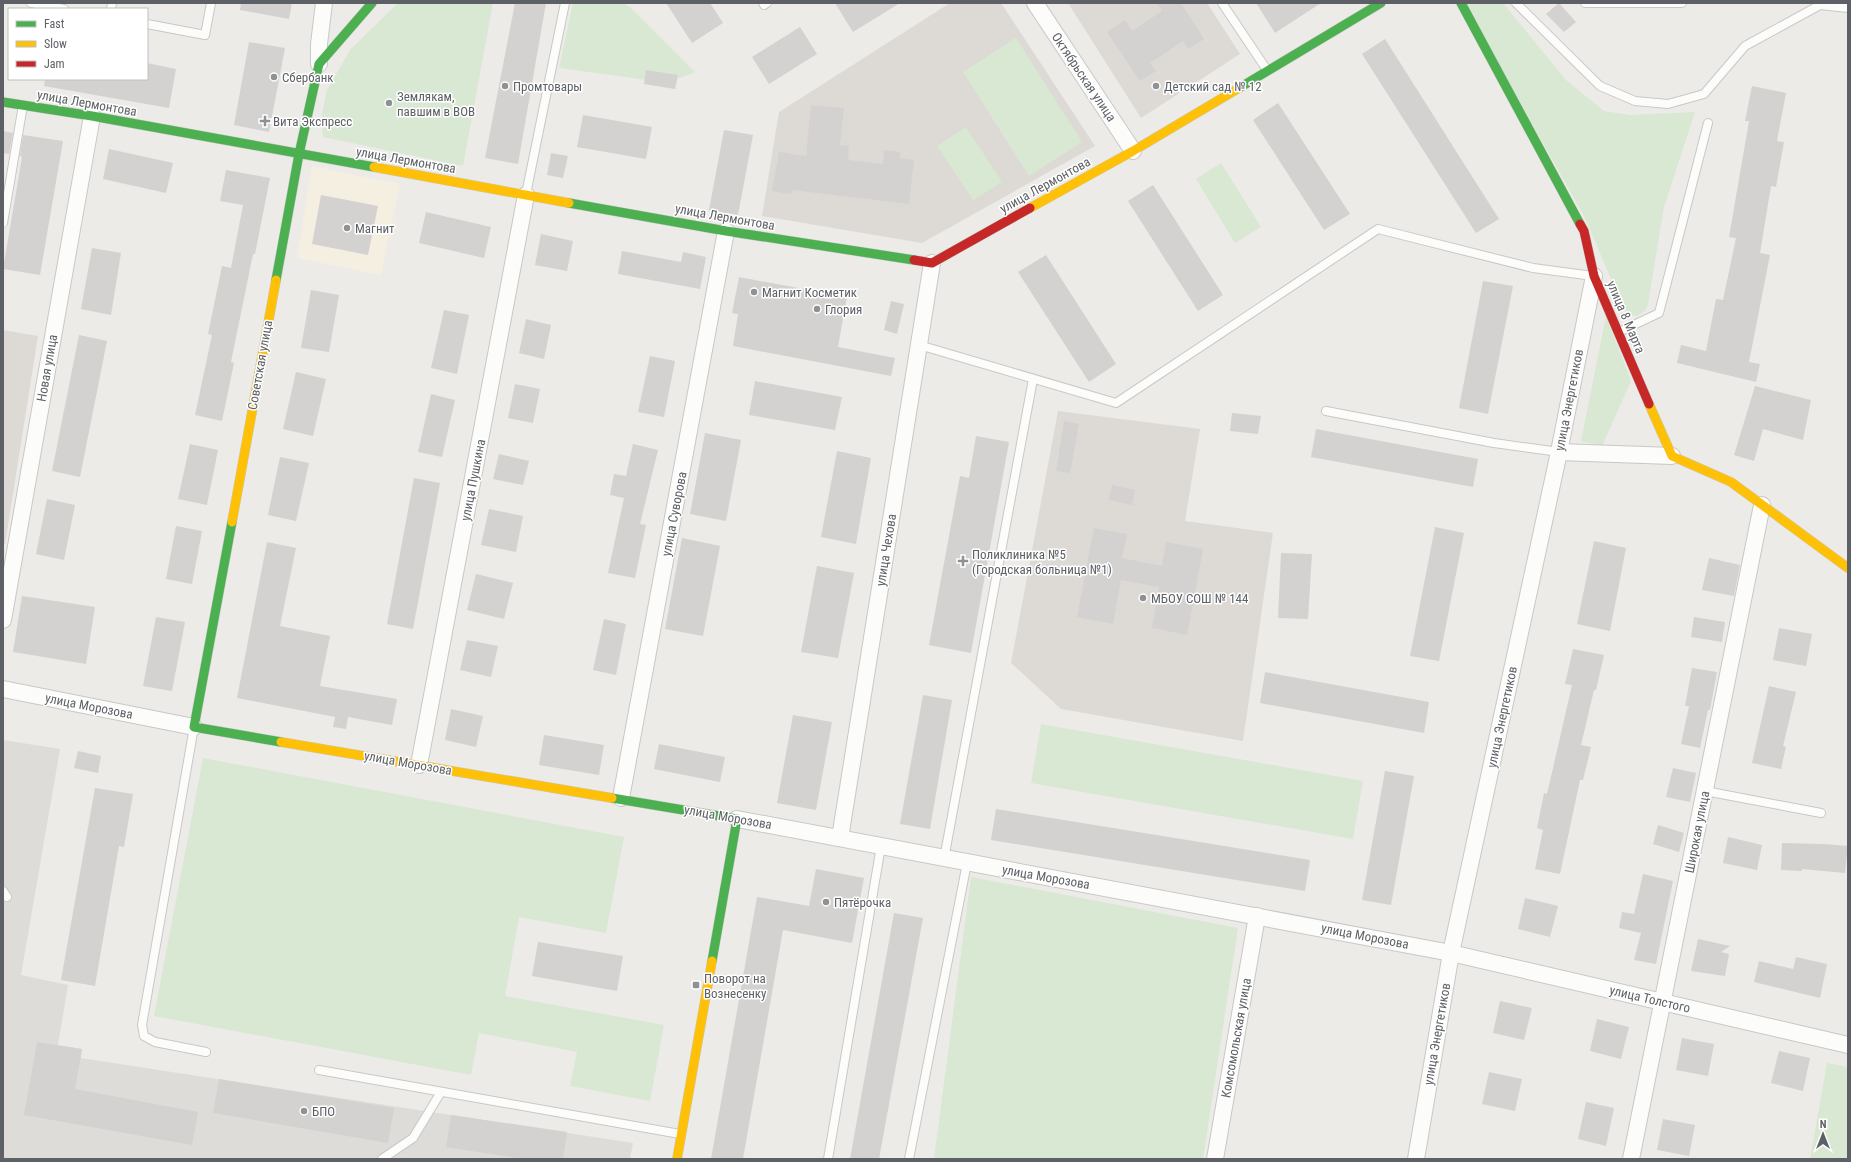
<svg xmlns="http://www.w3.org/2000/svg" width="1851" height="1162" font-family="'Roboto Condensed',sans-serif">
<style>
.commercial{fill:#f5efe2}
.industrial{fill:#dedcd9}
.education{fill:#dddad6}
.green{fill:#d8e8d3}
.building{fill:#d3d2d0}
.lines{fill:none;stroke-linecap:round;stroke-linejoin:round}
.lane-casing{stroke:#c9c8c8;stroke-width:10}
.street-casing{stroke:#c9c8c8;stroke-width:18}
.fast-casing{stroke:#c8c8c8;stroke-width:10}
.slow-casing{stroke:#c8c8c8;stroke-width:10}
.jam-casing{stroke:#c8c8c8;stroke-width:10}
.lane{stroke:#fcfcfb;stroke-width:8}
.street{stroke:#fcfcfb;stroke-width:16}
.fast{stroke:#4caf50;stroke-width:9}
.slow{stroke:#ffc107;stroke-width:9}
.jam{stroke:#c62828;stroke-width:9}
.poi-dot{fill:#8f9192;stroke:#fff;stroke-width:1.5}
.labels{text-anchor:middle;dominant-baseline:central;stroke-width:3;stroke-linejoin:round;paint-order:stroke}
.poi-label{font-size:13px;fill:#5d6165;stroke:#fff;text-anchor:start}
.street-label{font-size:13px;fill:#5d6165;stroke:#fff}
</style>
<rect width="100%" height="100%" fill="#edebe7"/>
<path class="commercial" d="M312,166L400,184L381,275L297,258Z"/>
<path class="industrial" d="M3,740L60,749L21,975L68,985L58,1045L82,1049L81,1058L633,1143L630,1159H3Z"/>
<g class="education">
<path d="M950,3H1001L1095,146L922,243L762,216L779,112Z"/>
<path d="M1068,3H1207L1240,54L1141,118Z"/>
<path d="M3,330L38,336L5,544H3Z"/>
<path d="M1058,411L1200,429L1185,521L1273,533L1243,741L1061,709L1011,663Z"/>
</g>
<g class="green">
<path d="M398,3H493L463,166L323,137L322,114L327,90L350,50Z"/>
<path d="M573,3H623L631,8L695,72L680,78L647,80L559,68Z"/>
<path d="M1464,3H1503L1566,80L1604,111L1630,115L1695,112L1664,207L1648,304L1645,311L1637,316L1629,315L1624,309L1584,216Z"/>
<path d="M1016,38L1082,142L1029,176L963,72Z"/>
<path d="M966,127L1002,182L973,200L937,146Z"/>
<path d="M1221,163L1261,227L1235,243L1196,179Z"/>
<path d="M1606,316L1631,381L1602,446L1581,441Z"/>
<path d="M1041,724L1363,781L1353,839L1031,783Z"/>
<path d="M203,758L624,837L606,933L519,917L505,996L664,1025L650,1101L570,1086L577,1052L479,1033L471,1075L154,1016Z"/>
<path d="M971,877L1238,928L1203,1159H934Z"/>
<path d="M1827,1063L1848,1067V1159H1810Z"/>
</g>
<g class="building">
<path d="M241,3H292L289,19L240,10Z"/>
<path d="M515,3H546L518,164L485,158Z"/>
<path d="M666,3H710L723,23L692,43Z"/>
<path d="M835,3H900L853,32Z"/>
<path d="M1157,3H1181L1204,39L1188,49L1183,41L1150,63L1156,71L1140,81L1107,32L1125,20L1132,31L1162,11Z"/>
<path d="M1256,3H1321L1275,33Z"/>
<path d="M1559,3L1576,22L1564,32L1546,14Z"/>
<path d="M800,27L817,54L769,84L752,57Z"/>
<path d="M1385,39L1499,219L1476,233L1362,54Z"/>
<path d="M249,42L285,48L269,132L234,125Z"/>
<path d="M147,63L176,69L169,108L44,86L45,79H147Z"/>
<path d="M646,70L678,75L675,89L644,84Z"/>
<path d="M1752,86L1786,93L1777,141L1784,142L1776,187L1771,186L1760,253L1770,255L1749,362L1760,364L1756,382L1677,363L1681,345L1706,351L1716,299L1723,300L1736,238L1729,237L1749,121H1745Z"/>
<path d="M1278,103L1350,214L1324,230L1253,120Z"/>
<path d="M811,105L844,108L840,145L849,146L848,160L883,164L884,150L900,152V158L914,160L909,204L792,190L791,194L772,191L779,152L806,156Z"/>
<path d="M583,115L652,127L646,159L577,147Z"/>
<path d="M724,130L753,135L738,215L709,210Z"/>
<path d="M3,131L13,133L9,154L3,153Z"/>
<path d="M23,135L63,141L40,275L3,269L22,157L20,156Z"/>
<path d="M109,149L173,163L166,193L103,179Z"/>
<path d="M551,153L568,156L563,178L547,175Z"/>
<path d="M226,170L270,178L255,254H253L231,362L234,363L222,421L195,415L212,335L208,334L222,266L231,268L243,205L220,201Z"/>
<path d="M1153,185L1223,295L1198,311L1128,201Z"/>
<path d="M321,195L378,206L368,255L312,244Z"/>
<path d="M426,212L491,227L484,258L419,243Z"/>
<path d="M541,234L573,241L567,271L535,265Z"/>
<path d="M92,248L121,253L111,315L81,309Z"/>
<path d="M622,251L681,262L683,252L706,257L700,289L618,274Z"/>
<path d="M1046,255L1116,364L1089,382L1018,272Z"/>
<path d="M739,277L847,297L838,347L895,358L891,376L733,346L738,314L732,313Z"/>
<path d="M1483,281L1513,286L1488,414L1459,408Z"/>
<path d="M311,290L339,295L329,352L301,348Z"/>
<path d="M891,301L904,304L897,334L884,330Z"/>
<path d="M444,310L469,315L457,374L431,368Z"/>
<path d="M526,319L551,325L544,359L519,353Z"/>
<path d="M79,335L107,341L80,477L52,471Z"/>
<path d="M650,356L675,361L664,417L638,412Z"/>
<path d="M296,372L326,379L313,436L283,429Z"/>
<path d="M755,381L842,397L835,430L749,415Z"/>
<path d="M515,384L540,389L533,423L508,418Z"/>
<path d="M1755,386L1811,400L1803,440L1763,429L1754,461L1734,455Z"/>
<path d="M431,394L455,400L442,457L418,452Z"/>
<path d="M1232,413L1261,416L1258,434L1230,431Z"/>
<path d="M1064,421L1079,424L1070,473L1056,471Z"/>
<path d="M1316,429L1478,459L1473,487L1311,457Z"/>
<path d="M705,433L741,440L726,521L690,514Z"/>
<path d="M976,436L1009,442L971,653L929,645L960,476L969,478Z"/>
<path d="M190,444L218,450L207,505L178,499Z"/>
<path d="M633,444L658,450L640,524L646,525L635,578L608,573L624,498L610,495L614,474L626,476Z"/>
<path d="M837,451L871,458L856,544L821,537Z"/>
<path d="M499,454L529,461L523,485L493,479Z"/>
<path d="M280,457L309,463L296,521L268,515Z"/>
<path d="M414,478L440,483L413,629L387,624Z"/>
<path d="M1112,485L1135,490L1132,505L1109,500Z"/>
<path d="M47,499L75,505L64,560L36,554Z"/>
<path d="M489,509L523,516L516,552L481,545Z"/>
<path d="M176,526L202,531L192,584L166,579Z"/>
<path d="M1435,527L1464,533L1439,661L1410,656Z"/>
<path d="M1094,528L1127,534L1122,558L1162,566L1166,542L1203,549L1187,635L1152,628L1159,587L1121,580L1113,624L1077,617Z"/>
<path d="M682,538L720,546L703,636L665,629Z"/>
<path d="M1594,541L1626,548L1610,631L1577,624Z"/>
<path d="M267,542L296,548L280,626L330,636L320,686L397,699L392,725L348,717L346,729L333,727L335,717L237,698Z"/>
<path d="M1281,553L1312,554L1308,619L1278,618Z"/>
<path d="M1709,558L1740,565L1734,596L1702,590Z"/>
<path d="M817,566L854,573L838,658L801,652Z"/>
<path d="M476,574L513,583L504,619L467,610Z"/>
<path d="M22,596L95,607L86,664L13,652Z"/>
<path d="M156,617L185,622L172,691L143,686Z"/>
<path d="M1694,617L1725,622L1722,642L1691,637Z"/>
<path d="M604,619L626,624L616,675L593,670Z"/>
<path d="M1779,628L1812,634L1806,666L1773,660Z"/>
<path d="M467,640L498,646L491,677L460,670Z"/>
<path d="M1573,649L1604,655L1596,690H1594L1581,745L1591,747L1583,780H1580L1560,874L1535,869L1543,830L1537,828L1544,793L1547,794L1572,685L1565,684Z"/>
<path d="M1692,668L1717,672L1710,710H1708L1700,748L1681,744L1689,706H1685Z"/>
<path d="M1265,672L1429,702L1424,733L1260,703Z"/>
<path d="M1769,686L1796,692L1783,746L1786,747L1781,769L1752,763Z"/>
<path d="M923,695L952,700L930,829L900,824Z"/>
<path d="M451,709L483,716L476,747L445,740Z"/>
<path d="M793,715L832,722L816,810L777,803Z"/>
<path d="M544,735L604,745L599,775L539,765Z"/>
<path d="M659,744L725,757L720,782L654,769Z"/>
<path d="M78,751L101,756L98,773L74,768Z"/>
<path d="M1673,768L1696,773L1690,802L1666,797Z"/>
<path d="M1385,771L1414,776L1391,905L1362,900Z"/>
<path d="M95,788L133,794L124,847L119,846L95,986L61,980Z"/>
<path d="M996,809L1310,860L1305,891L991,840Z"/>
<path d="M1658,825L1684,833L1679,852L1653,844Z"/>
<path d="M1728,837L1762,845L1757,870L1723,863Z"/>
<path d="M1782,843L1823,844L1848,846L1845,873L1802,869V871L1781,870Z"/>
<path d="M816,869L864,878L852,943L783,930L743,1159H711L757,897L809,906Z"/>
<path d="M1643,874L1673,881L1656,964L1634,960L1641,933L1619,928L1622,912L1634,914Z"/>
<path d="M1525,898L1558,906L1550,937L1518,929Z"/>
<path d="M894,913L923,918L879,1159H850Z"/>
<path d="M1698,939L1730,946L1721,952L1729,954L1725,976L1691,971Z"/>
<path d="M538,942L623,956L617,991L532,976Z"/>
<path d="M1796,957L1827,964L1820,998L1754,982L1759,961L1793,969Z"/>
<path d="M1500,1001L1532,1008L1524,1040L1493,1033Z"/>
<path d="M1597,1019L1629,1027L1621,1059L1590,1051Z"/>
<path d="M1682,1038L1714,1044L1708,1076L1676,1070Z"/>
<path d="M37,1042L82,1049L75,1089L198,1112L192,1145L24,1115Z"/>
<path d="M1779,1051L1810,1058L1803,1091L1771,1083Z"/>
<path d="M1489,1072L1522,1079L1515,1111L1482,1104Z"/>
<path d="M219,1079L394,1108L388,1143L213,1113Z"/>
<path d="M1586,1102L1614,1108L1606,1146L1578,1139Z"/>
<path d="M451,1115L567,1132L563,1159H523L446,1147Z"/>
<path d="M1663,1119L1695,1125L1689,1156L1657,1150Z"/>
</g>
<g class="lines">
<defs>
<g id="lane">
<path d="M31,3L64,9"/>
<path d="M763,3L764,5L767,3"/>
<path d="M1222,3L1267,70"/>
<path d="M1516,3L1600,86L1635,101L1668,104L1704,94L1745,46L1820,5L1848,8"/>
<path d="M1585,3H1682"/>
<path d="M111,9L112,3"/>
<path d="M147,24L205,35L211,3"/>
<path d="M526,194L565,3"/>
<path d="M3,223L23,105"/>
<path d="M1619,332L1659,313L1708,123"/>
<path d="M919,345L1116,403L1378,229L1533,268L1593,276"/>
<path d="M1326,411L1494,443L1559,452"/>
<path d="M194,727L142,1025L144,1036L155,1042L206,1052"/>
<path d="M1705,791L1821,813"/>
<path d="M944,859L1033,379"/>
<path d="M3,891L7,897"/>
<path d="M319,1070L680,1134"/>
<path d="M382,1159L413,1138L441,1092"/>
<path d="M828,1159L881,846"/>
<path d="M909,1159L967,863"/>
</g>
<g id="street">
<path d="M1035,3L1133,151"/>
<path d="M319,64V44L324,3"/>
<path d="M1559,452L1672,456"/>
<path d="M3,620L92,116"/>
<path d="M3,689L194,727"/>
<path d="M419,765L526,195"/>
<path d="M621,798L726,231"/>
<path d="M737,819L1451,953L1848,1045"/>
<path d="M840,838L932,263"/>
<path d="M1215,1159L1257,916"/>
<path d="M1416,1159L1451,953L1559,452L1594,276"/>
<path d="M1631,1159L1762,505"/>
</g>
<g id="fast">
<path d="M1461,3L1580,224"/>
<path d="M1239,88L1381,3"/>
<path d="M3,102L92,116L374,167"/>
<path d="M569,203L726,231L914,260"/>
<path d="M276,280L299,154L319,64L372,3"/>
<path d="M232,522L194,727L281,742"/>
<path d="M612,798L737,819L712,961"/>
</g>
<g id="slow">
<path d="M374,167L569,203"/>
<path d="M1030,208L1133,151L1239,88"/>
<path d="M1649,404L1672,456L1731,482L1848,568"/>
<path d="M232,522L276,280"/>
<path d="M281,742L612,798"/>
<path d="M677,1159L712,961"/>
</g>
<g id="jam">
<path d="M1580,224L1584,231L1594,276L1649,404"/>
<path d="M914,260L932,263L1030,208"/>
</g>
</defs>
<use href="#lane" class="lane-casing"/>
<use href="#street" class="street-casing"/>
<use href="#fast" class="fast-casing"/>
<use href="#slow" class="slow-casing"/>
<use href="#jam" class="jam-casing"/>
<use href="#lane" class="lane"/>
<use href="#street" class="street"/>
<use href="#fast" class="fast"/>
<use href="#slow" class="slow"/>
<use href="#jam" class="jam"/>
</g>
<g class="poi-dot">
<circle cx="274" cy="77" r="4"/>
<circle cx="505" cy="86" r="4"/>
<circle cx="1156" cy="86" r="4"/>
<circle cx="389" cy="103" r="4"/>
<path d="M263 115h4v4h4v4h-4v4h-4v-4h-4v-4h4z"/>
<circle cx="347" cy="228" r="4"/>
<circle cx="754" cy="292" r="4"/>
<circle cx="817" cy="309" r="4"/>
<path d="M961 555h4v4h4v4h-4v4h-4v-4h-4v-4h4z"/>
<circle cx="1143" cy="598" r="4"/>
<circle cx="826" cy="902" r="4"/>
<rect x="692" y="981" width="8" height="8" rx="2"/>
<circle cx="304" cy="1111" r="4"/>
</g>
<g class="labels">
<g class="poi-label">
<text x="282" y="77">Сбербанк</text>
<text x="513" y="86">Промтовары</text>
<text x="1164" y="86">Детский сад № 12</text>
<text x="397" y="96">Землякам,<tspan x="397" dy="15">павшим в ВОВ</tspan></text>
<text x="273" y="121">Вита Экспресс</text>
<text x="355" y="228">Магнит</text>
<text x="762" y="292">Магнит Косметик</text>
<text x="825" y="309">Глория</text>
<text x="972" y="554">Поликлиника №5<tspan x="972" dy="15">(Городская больница №1)</tspan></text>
<text x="1151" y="598">МБОУ СОШ № 144</text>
<text x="834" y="902">Пятёрочка</text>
<text x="704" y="978">Поворот на<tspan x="704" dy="15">Вознесенку</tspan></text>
<text x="312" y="1111">БПО</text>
</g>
<g class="street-label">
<text transform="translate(1084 77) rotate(56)">Октябрьская улица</text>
<text transform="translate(87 103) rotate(10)">улица Лермонтова</text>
<text transform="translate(406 160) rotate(10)">улица Лермонтова</text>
<text transform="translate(1045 185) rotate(-29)">улица Лермонтова</text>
<text transform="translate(725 217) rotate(10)">улица Лермонтова</text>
<text transform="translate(1626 317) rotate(67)">улица 8 Марта</text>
<text transform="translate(260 365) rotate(-80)">Советская улица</text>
<text transform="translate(47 368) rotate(-80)">Новая улица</text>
<text transform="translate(1569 400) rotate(-79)">улица Энергетиков</text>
<text transform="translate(473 480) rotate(-79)">улица Пушкина</text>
<text transform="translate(674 514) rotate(-79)">улица Суворова</text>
<text transform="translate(886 550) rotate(-81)">улица Чехова</text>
<text transform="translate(89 706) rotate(11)">улица Морозова</text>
<text transform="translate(1502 717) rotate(-78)">улица Энергетиков</text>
<text transform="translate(408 763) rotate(10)">улица Морозова</text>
<text transform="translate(728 817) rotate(10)">улица Морозова</text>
<text transform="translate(1697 832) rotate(-79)">Широкая улица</text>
<text transform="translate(1046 877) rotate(10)">улица Морозова</text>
<text transform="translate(1365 936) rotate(11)">улица Морозова</text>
<text transform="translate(1650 999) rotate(13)">улица Толстого</text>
<text transform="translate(1437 1034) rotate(-80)">улица Энергетиков</text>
<text transform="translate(1236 1038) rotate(-80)">Комсомольская улица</text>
</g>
</g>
<rect width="1851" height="1162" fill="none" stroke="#5d6165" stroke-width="8"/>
<rect x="8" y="8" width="140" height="72" fill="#ffffff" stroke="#bec0c1"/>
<rect x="16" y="21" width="20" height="6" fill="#4caf50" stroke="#bec0c1"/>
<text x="44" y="28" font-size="12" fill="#5d6165">Fast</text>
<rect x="16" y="41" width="20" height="6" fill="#ffc107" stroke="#bec0c1"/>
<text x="44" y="48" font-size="12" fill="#5d6165">Slow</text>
<rect x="16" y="61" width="20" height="6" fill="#c62828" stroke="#bec0c1"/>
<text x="44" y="68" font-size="12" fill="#5d6165">Jam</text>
<g transform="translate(1823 1134)" stroke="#ffffff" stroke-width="3" paint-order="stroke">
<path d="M0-3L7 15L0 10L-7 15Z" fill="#5d6165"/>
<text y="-6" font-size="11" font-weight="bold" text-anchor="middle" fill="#5d6165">N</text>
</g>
</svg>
